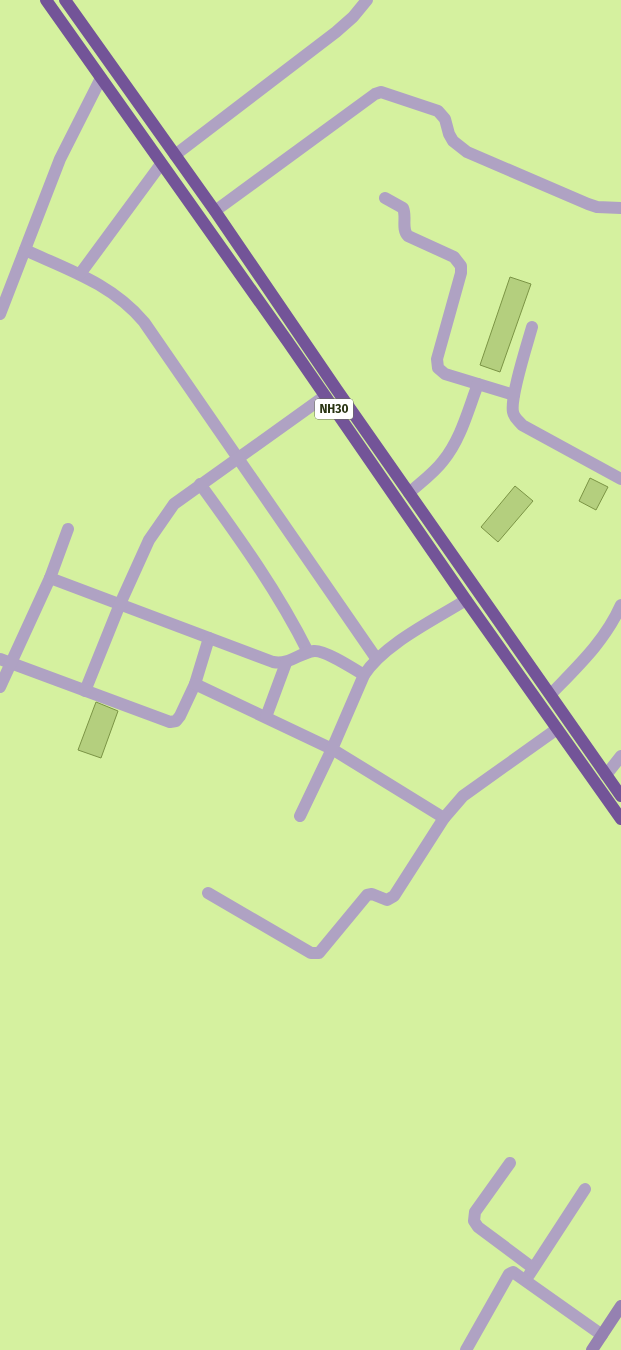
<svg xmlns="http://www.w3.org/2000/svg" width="621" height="1350" font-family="'Fira Sans',sans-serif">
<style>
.building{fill:#b4cf7e;stroke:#7b9445}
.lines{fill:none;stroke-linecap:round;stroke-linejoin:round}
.street{stroke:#afa2c3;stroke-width:12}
.secondary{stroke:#9581b1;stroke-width:12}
.highway{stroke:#735498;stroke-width:12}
.labels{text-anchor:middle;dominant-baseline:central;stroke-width:3;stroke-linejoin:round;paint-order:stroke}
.shield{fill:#fff;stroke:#697159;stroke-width:1}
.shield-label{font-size:12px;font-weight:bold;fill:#293412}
</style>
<rect width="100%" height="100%" fill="#d5f19f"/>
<g class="building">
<path d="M510,277L531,284L500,372L480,365Z"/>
<path d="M590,478L608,487L596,510L579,501Z"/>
<path d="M515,486L533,501L498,542L481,527Z"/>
<path d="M96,702L118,711L101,758L78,750Z"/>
</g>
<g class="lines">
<g class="street">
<path d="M175,155L336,32L353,17L367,0"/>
<path d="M385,198L403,208C407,217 401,229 408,236L454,257L461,266V273L437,359L438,368L445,374L514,395"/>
<path d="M215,211L375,94L381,92L438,111L445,119L449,134L453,141L467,152L588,204L597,207L621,208"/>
<path d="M25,250C69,270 112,284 144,322L376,658"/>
<path d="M80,274L161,164"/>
<path d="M0,314L60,159L101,78"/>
<path d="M532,327C527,345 510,397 513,412C514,418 519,421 522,425L621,479"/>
<path d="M200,484C240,539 278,592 308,652"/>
<path d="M409,493C420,483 434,473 443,461C461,439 468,410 478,384"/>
<path d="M50,578L273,662C290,665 299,653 314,651C325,650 354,669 364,675"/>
<path d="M0,659L170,722L176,721L180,716L195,684L209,638"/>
<path d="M195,684L332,749L444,818"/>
<path d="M0,687L50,578L68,529"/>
<path d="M85,691L120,604L149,540L174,504L325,396"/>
<path d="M551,694C578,666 605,641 621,605"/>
<path d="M266,717L286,663"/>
<path d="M606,775L621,756"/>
<path d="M300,816L332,749L364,675C384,644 434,620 466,600"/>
<path d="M208,893L311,953H319L367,895L372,894L387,900L394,896L444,818L463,796L557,729"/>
<path d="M510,1163L475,1212L474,1221L478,1227L533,1268"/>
<path d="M529,1275L585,1189"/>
<path d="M466,1350L509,1274L513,1272L602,1335"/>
</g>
<path class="secondary" d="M592,1350L621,1306"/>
<g class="highway">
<path d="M46,0L288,342L466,600L621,819"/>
<path d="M65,0L215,211L337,390L621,796"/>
</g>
</g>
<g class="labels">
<rect class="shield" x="315" y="399" width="38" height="20" rx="3"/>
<g class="shield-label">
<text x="334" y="409">NH30</text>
</g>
</g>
</svg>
